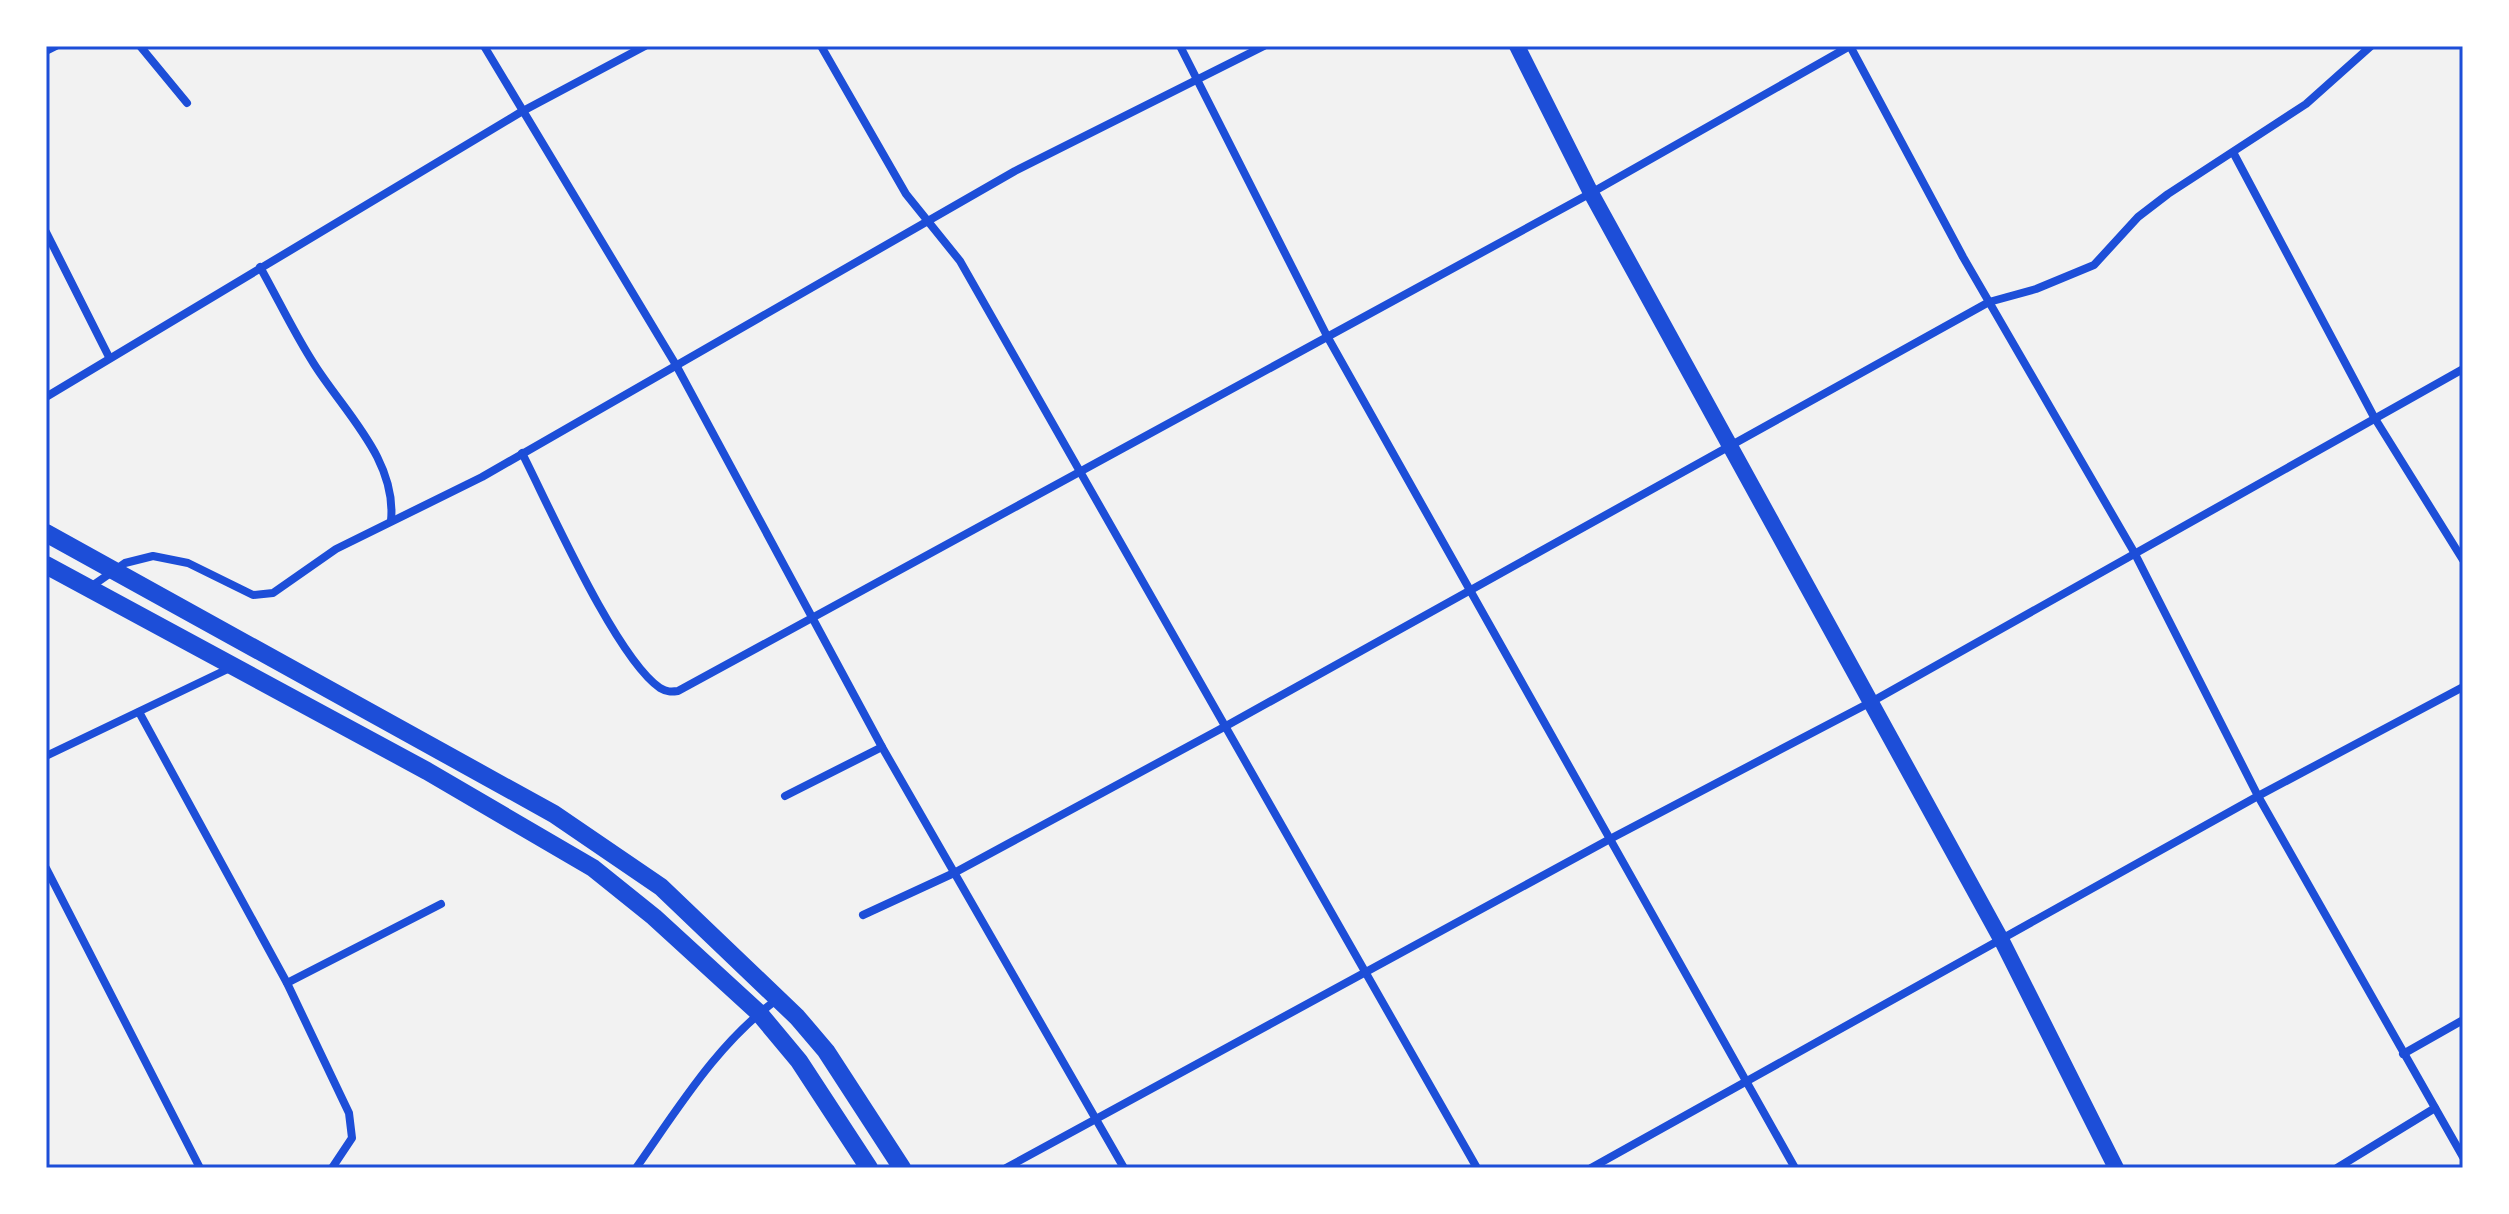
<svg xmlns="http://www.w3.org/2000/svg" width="2509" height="1214" font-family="'Fira Sans',sans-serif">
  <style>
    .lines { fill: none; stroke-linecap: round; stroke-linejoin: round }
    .minor { stroke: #1d4ed8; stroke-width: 8 }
    .secondary { stroke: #1d4ed8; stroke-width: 16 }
    .primary { stroke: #1d4ed8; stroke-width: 18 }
    .neatline { fill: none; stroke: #1d4ed8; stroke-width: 3 }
  </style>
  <rect width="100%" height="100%" fill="#f2f2f2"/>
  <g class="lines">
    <g class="minor">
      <polyline points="140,46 187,103"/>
      <polyline points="484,46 676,365 882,747 1124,1168"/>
      <polyline points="821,46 906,194 960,261 1477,1168"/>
      <polyline points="1180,46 1327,336 1795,1168"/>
      <polyline points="1850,46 1963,257 2134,552 2258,796 2463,1157"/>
      <polyline points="46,51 56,46"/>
      <polyline points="2234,154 2374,417 2463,560"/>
      <polyline points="46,232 109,357"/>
      <path d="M260,267c18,32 34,66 54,97 31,49 83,96 77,157"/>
      <polyline points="46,397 521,112 645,46"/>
      <path d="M522,453c27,53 94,205 138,235 7,4 11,4 18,3l913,-498 259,-147"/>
      <polyline points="89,588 125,563 153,556 188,563 253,595 273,593 336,549 482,477 1015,171 1264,46"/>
      <polyline points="139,712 287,983 349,1113 352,1138 332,1168"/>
      <polyline points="46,756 232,667"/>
      <polyline points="785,796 882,747"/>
      <polyline points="46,868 200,1168"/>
      <polyline points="863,915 954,873 1226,726 1989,302 2036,289 2094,265 2138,217 2168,194 2306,104 2371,46"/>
      <polyline points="287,983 441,904"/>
      <polyline points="2403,1054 2463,1020"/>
      <path d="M636,1168c43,-61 82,-126 143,-170"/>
      <polyline points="1006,1168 1610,839 1873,701 2463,369"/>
      <polyline points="1591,1168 2258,796 2463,687"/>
      <polyline points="2337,1168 2435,1108"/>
    </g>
    <polyline class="secondary" points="1517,46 1591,193 2002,941 2116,1168"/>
    <g class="primary">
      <polyline points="46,533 554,814 661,887 797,1017 826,1051 902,1168"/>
      <polyline points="46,565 427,771 593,868 654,917 759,1013 799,1061 869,1168"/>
    </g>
  </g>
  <rect width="2509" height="1214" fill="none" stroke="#ffffff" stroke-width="96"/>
  <rect x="48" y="48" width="2413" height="1118" class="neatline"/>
</svg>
